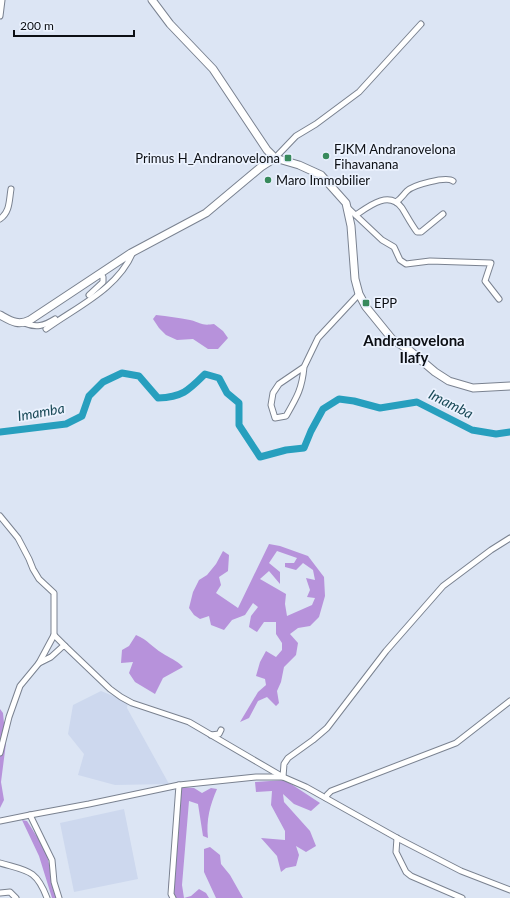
<svg xmlns="http://www.w3.org/2000/svg" width="510" height="898" font-family="Lato,sans-serif">
  <style>
    .built { fill: #cdd8ee }
    .forest { fill: #b792db; fill-rule: evenodd }
    .lines { fill: none; stroke-linecap: round; stroke-linejoin: round }
    .river { stroke: #279fbe; stroke-width: 7 }
    .street-casing { stroke: #7a8290; stroke-width: 7 }
    .secondary-casing { stroke: #7a8290; stroke-width: 9 }
    .street { stroke: #fff; stroke-width: 5 }
    .secondary { stroke: #fff; stroke-width: 7 }
    .poi-dot { fill: #388a5c; stroke: #ebf2fe; stroke-width: 1.5 }
    .labels { text-anchor: middle; stroke-width: 3.5; stroke-linejoin: round; paint-order: stroke }
    .poi-label { font-size: 13px; fill: #0c0f14; stroke: #ebf2fe; text-anchor: start }
    .water-label { font-size: 14px; font-style: italic; fill: #184856; stroke: #ebf2fe }
    .quarter-label { font-size: 15px; font-weight: bold; fill: #0c0f14; stroke: #ebf2fe }
  </style>
  <rect width="100%" height="100%" fill="#dce5f4"/>
  <g class="built">
    <polygon points="101,691 128,702 127,708 169,784 115,785 78,775 84,754 68,734 73,705"/>
    <polygon points="124,809 138,879 74,892 60,823"/>
  </g>
  <g class="forest">
    <path d="M156,315c12,1 23,3 34,5 12,3 11,6 24,4l9,7 5,7 -10,11h-10l-15,-10 -16,1 -11,-5 -7,-7 -6,-9z"/>
    <path d="M269,544l11,2 28,10 16,21 1,19 -6,21 -9,9 -12,2 -8,6 8,9 -2,12 -12,12 -3,15 -4,9 2,12 -3,3 -9,-9 -9,4 -9,17 -9,4 18,-30 8,-7 -1,-6 -9,-3 4,-14 6,-11 10,6 6,-7v-7l-6,-9v-12h-12l-7,10 -8,-5 2,-11 7,-9 -5,-4 -8,12 -13,5 -8,10 -13,-5 -2,-9 -9,3 -6,-4 -5,-7 4,-16 6,-12 8,-5 9,-11 7,-13 6,4 -1,16 -9,6 2,8 -5,8 22,15zM277,551l20,7 -3,5h-9v4l11,3 7,-7 10,7 2,10 -9,-2 4,12 -3,7 8,1 -3,7 -25,11 -2,-12 1,-10 -26,-15 9,-8 11,13v-12l-11,-9z"/>
    <path d="M136,635c12,5 16,12 26,18 9,6 13,6 21,14l-20,11 -8,16 -20,-12 -6,-9 4,-11 -12,1 1,-13 7,-4z"/>
    <polygon points="0,709 3,713 6,743 1,782 4,800 0,808"/>
    <polygon points="285,780 320,803 311,811 294,804 283,794 284,802 310,831 316,846 306,852 296,846 299,855 296,866 286,868 281,872 277,856 261,838 285,840 285,831 271,805 272,791 256,792 255,782"/>
    <path d="M177,787l17,1 8,5 9,-5 6,1c-7,16 -11,31 -9,49l-5,-2 -5,-32 -9,-3 -7,84 2,13 7,-2 8,-7 7,4 3,5h-40l-1,-7z"/>
    <polygon points="22,820 27,821 46,851 57,898 52,898 39,856"/>
    <polygon points="210,847 220,855 221,864 230,875 243,898 216,898 204,872 204,849"/>
  </g>
  <g class="lines">
    <path class="river" d="M0,432l66,-8 16,-8 7,-20 14,-14 19,-9 17,3 19,22c25,-1 31,-8 47,-24l14,4 8,15 12,10v22l21,32 26,-7 18,-2 7,-17 12,-22 16,-10 15,2 26,7 37,-6 55,28 24,4 14,-2"/>
    <defs>
      <g id="street">
        <polyline points="0,16 2,0"/>
        <polyline points="275,158 296,136 316,124 359,92 421,24"/>
        <path d="M396,202c5,-3 7,-7 11,-11 6,-6 39,-15 46,-10"/>
        <polyline points="348,208 382,240 394,247 400,260 406,264 430,261 491,263 485,281 499,299"/>
        <path d="M356,215c13,-9 33,-25 46,-7 5,8 9,16 15,24h4l22,-18"/>
        <path d="M0,219c10,-7 9,-18 11,-30"/>
        <polyline points="89,295 103,282 103,277 100,274"/>
        <path d="M24,323c12,5 20,3 31,-4"/>
        <path d="M46,329c30,-22 72,-40 87,-77"/>
        <path d="M304,367c-2,22 -7,30 -18,49l-11,2 -4,-13 2,-12 6,-9 25,-17 14,-29 41,-44"/>
        <polyline points="0,516 18,538 29,559 33,569 39,579 54,593 54,635 39,663 20,686 9,717 0,753"/>
        <polyline points="54,635 65,646"/>
        <polyline points="39,663 51,657 62,647 65,646 110,689 121,697 132,703 189,722 283,777 284,764 288,758 313,740 327,728 386,651 443,586 491,550 510,538"/>
        <polyline points="211,735 219,734 221,730"/>
        <polyline points="326,798 327,795 331,791 456,743 510,701"/>
        <polyline points="30,815 52,860 54,882 59,898"/>
        <polyline points="0,821 30,815 89,804 179,785 256,777 283,777 306,787 397,838 461,871 510,890"/>
        <polyline points="397,838 396,852 406,872 411,876 462,898"/>
        <path d="M0,863c27,8 36,6 47,35"/>
        <polyline points="0,893 10,892 16,898"/>
        <polyline points="173,898 171,894 179,785"/>
      </g>
      <g id="secondary">
        <polyline points="152,0 170,24 213,69 267,150 275,158 299,165 321,175 346,203 351,226 355,279 359,294 366,307 392,339 409,350 435,372 449,381 473,388 510,386"/>
        <path d="M0,315c11,6 18,11 30,5l101,-67 75,-40 55,-46 14,-9"/>
      </g>
    </defs>
    <use href="#street" class="street-casing"/>
    <use href="#secondary" class="secondary-casing"/>
    <use href="#street" class="street"/>
    <use href="#secondary" class="secondary"/>
  </g>
  <g class="poi-dot">
    <circle cx="326" cy="156" r="4"/>
    <rect x="284" y="154" width="8" height="8" rx="2"/>
    <circle cx="268" cy="180" r="4"/>
    <rect x="362" y="299" width="8" height="8" rx="2"/>
  </g>
  <g class="labels">
    <g class="poi-label">
      <text x="334" y="154">FJKM Andranovelona<tspan x="334" dy="15">Fihavanana</tspan></text>
      <text x="280" y="163" text-anchor="end">Primus H_Andranovelona</text>
      <text x="276" y="185">Maro Immobilier</text>
      <text x="374" y="308">EPP</text>
    </g>
    <g class="water-label">
      <text transform="translate(451 404) rotate(27)" y="5">Imamba</text>
      <text transform="translate(41 412) rotate(-10)" y="5">Imamba</text>
    </g>
    <g class="quarter-label">
      <text x="414" y="346">Andranovelona<tspan x="414" dy="17">Ilafy</tspan></text>
    </g>
  </g>
  <path d="M14 30v6h120v-6" fill="none" stroke="#0c0f14" stroke-width="2"/>
  <text x="20" y="30" font-size="12" fill="#0c0f14" stroke="#ebf2fe" stroke-width="3" paint-order="stroke">200 m</text>
</svg>
